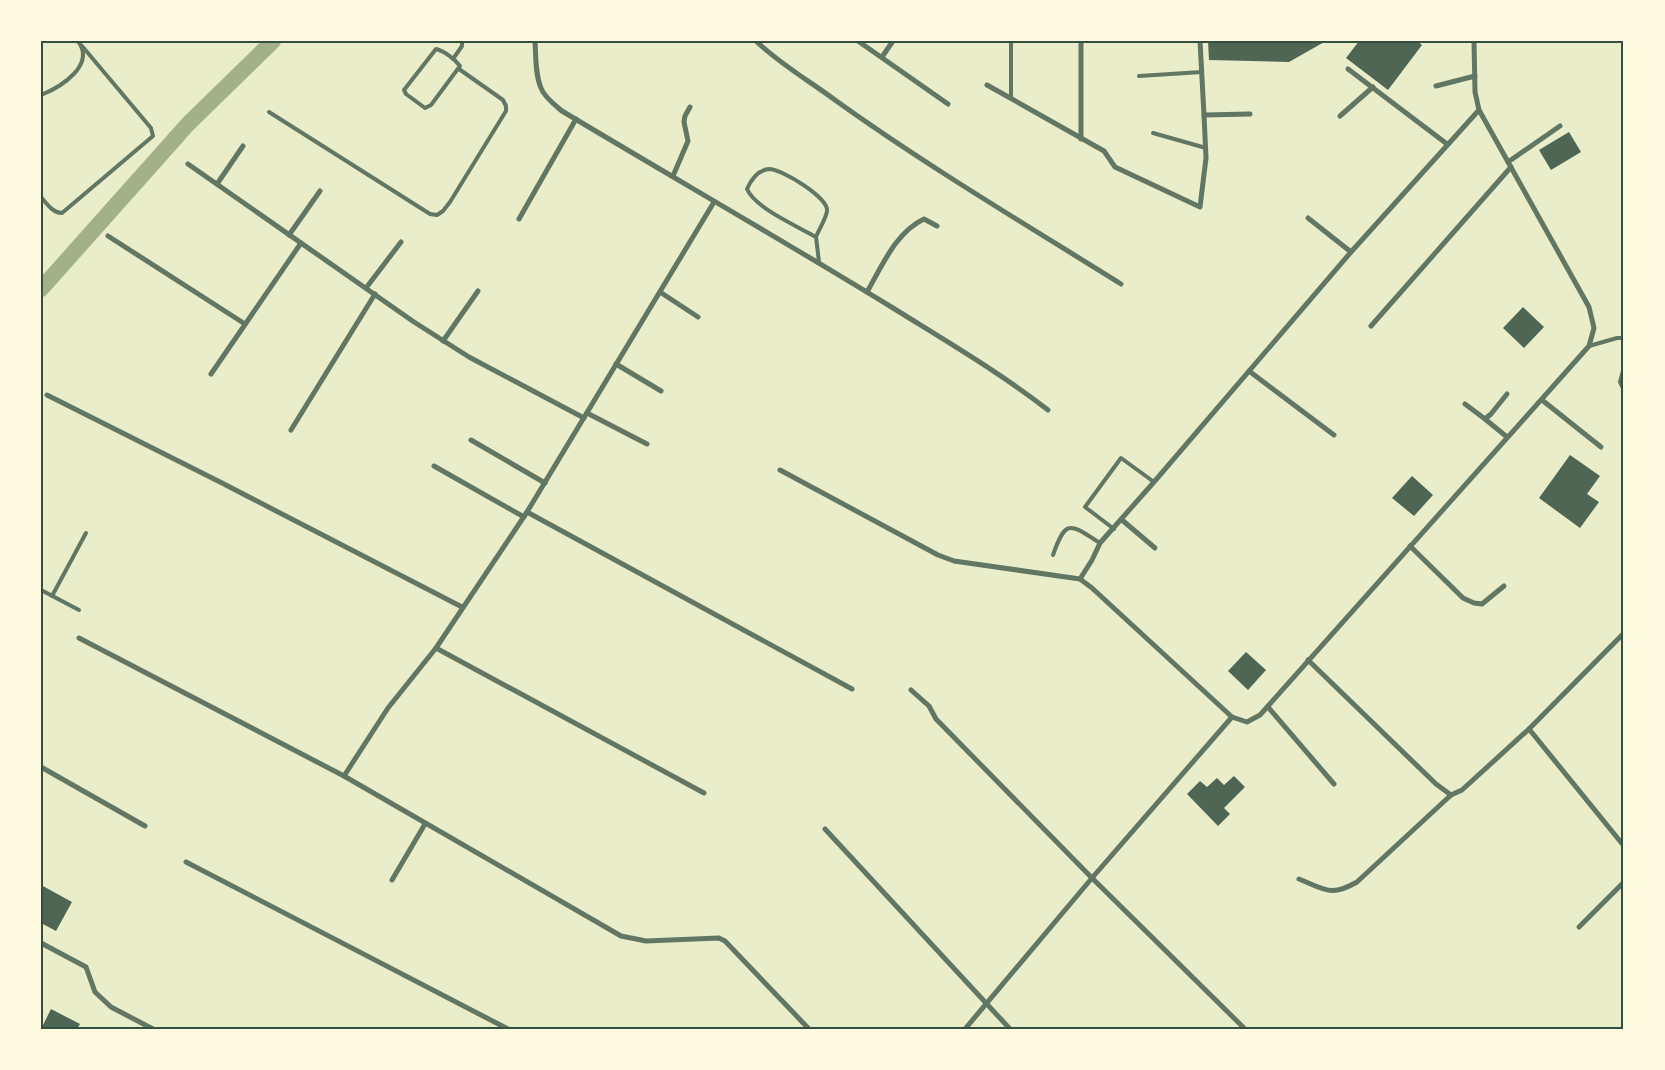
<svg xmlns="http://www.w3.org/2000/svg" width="1665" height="1070" font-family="Poppins,sans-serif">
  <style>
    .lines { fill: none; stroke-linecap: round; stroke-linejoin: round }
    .canal { stroke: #a3b18a; stroke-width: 16 }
    .building { fill: #4f6655 }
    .service { stroke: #617663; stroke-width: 4 }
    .minor { stroke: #617663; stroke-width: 5 }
    .neatline { fill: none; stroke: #344e41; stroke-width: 2 }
  </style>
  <rect width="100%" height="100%" fill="#e9edc9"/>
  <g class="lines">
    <polyline class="canal" points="41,289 188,124 273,41"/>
  </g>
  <g class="building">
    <polygon points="1208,41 1326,41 1289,62 1209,60"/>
    <polygon points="1359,41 1417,41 1422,45 1388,90 1346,58"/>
    <polygon points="1569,132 1581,152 1551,170 1539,150"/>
    <polygon points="1523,307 1544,327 1524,348 1503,328"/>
    <polygon points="1570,455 1600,476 1587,494 1599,502 1580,528 1539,498"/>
    <polygon points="1412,476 1433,495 1414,516 1392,498"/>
    <polygon points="1246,652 1266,670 1248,690 1228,671"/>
    <polygon points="1234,776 1245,787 1224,808 1230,814 1218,826 1187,794 1200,781 1207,787 1217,778 1224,785"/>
    <polygon points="41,885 72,902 56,931 41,923"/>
    <polygon points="51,1009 80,1024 77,1029 41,1029"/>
  </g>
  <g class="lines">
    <g class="service">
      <path d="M436,49c8,2 19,10 24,17l-29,39 -6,3 -19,-14 -2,-4z"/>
      <polyline points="453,59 462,46 462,41"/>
      <polyline points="1139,76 1202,72"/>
      <path d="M41,95c20,-8 55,-30 37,-54"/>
      <polyline points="1011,97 1011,41"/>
      <polyline points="269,112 430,214 437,215 443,211 450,202 506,111 506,106 503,100 459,69"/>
      <polyline points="1153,133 1206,148"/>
      <path d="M41,197c6,7 12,16 21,16l91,-77 -2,-8 -69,-82"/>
      <path d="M816,237c3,-8 10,-18 11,-26 2,-13 -45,-42 -58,-42 -11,1 -18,11 -22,20 8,19 50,37 69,48l3,25"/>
      <polyline points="1589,346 1617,338 1624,338"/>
      <polyline points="1624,367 1620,382 1624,390"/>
      <polyline points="1114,529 1085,507 1121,458 1154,482"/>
      <path d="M1053,555c13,-37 17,-31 47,-12"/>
      <polyline points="41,590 79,610"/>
      <polyline points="52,596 86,533"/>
    </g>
    <g class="minor">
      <path d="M535,41c1,15 0,33 6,47 3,9 14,17 21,23 110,66 222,130 331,197 53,33 106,64 155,102"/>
      <path d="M756,41c24,23 52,39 79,59 92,66 190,124 286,184"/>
      <polyline points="858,41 948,104"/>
      <polyline points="1200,41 1204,115 1250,114"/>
      <polyline points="882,57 893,41"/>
      <polyline points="1348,69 1447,144"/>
      <polyline points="987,85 1104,151 1115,167 1200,207 1206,158 1204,115"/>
      <polyline points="1436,86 1475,76"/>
      <polyline points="1340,116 1373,87"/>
      <polyline points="1081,139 1081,41"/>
      <polyline points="1508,162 1560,126"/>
      <polyline points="188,164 414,322 469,357 584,418"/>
      <polyline points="673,176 688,141 684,122 685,116 690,107"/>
      <polyline points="217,184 243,146"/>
      <polyline points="1308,218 1351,252"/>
      <polyline points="519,219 576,119"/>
      <polyline points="289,235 320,191"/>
      <polyline points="108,236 245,324"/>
      <polyline points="366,288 401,242"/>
      <polyline points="660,292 698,317"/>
      <path d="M867,292c15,-26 29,-60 57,-73l13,7"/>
      <polyline points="1371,326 1511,167"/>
      <polyline points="443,341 478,291"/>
      <polyline points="616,364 661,391"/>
      <polyline points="1249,371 1334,435"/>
      <polyline points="211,374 301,243"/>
      <polyline points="47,395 222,483 462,607"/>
      <polyline points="1542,400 1601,447"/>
      <polyline points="1465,404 1485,419 1491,414 1507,394"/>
      <polyline points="587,413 647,444"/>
      <polyline points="1485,419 1507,437"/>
      <polyline points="291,430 375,294"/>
      <polyline points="471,440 545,483"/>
      <polyline points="434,466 524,517"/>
      <polyline points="780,470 938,555 954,561 1080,579 1092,588 1232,717"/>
      <polyline points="527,512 852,689"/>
      <polyline points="1122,520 1155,548"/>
      <polyline points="1410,546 1463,598 1474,603 1482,604 1504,586"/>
      <polyline points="1080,579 1092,560 1100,543 1154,482 1351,252 1479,110"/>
      <polyline points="79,638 344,776 621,936 646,941 719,938 725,941 809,1029"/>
      <polyline points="436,648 704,793"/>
      <polyline points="1308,660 1436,784 1451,795 1462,790 1529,729 1624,633"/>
      <polyline points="911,690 929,706 936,719 1092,878 1245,1029"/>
      <polyline points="1268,707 1334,784"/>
      <polyline points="1529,729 1624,846"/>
      <polyline points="41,767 145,826"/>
      <polyline points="344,776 388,708 436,648 527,512 714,202"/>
      <polyline points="825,829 1010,1029"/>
      <polyline points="186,862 508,1029"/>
      <path d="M1299,879c27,11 32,18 58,3l94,-87"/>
      <polyline points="392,880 425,824"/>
      <polyline points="1579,927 1624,882"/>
      <polyline points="41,943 86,967 95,992 111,1007 153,1029"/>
      <polyline points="965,1029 1092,878 1232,717 1247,722 1260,715 1589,346 1594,328 1589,307 1479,110 1475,92 1474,41"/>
    </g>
  </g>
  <rect width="1665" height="1070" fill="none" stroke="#fefae0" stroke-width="85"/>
  <rect x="42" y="42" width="1580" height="986" class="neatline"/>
</svg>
